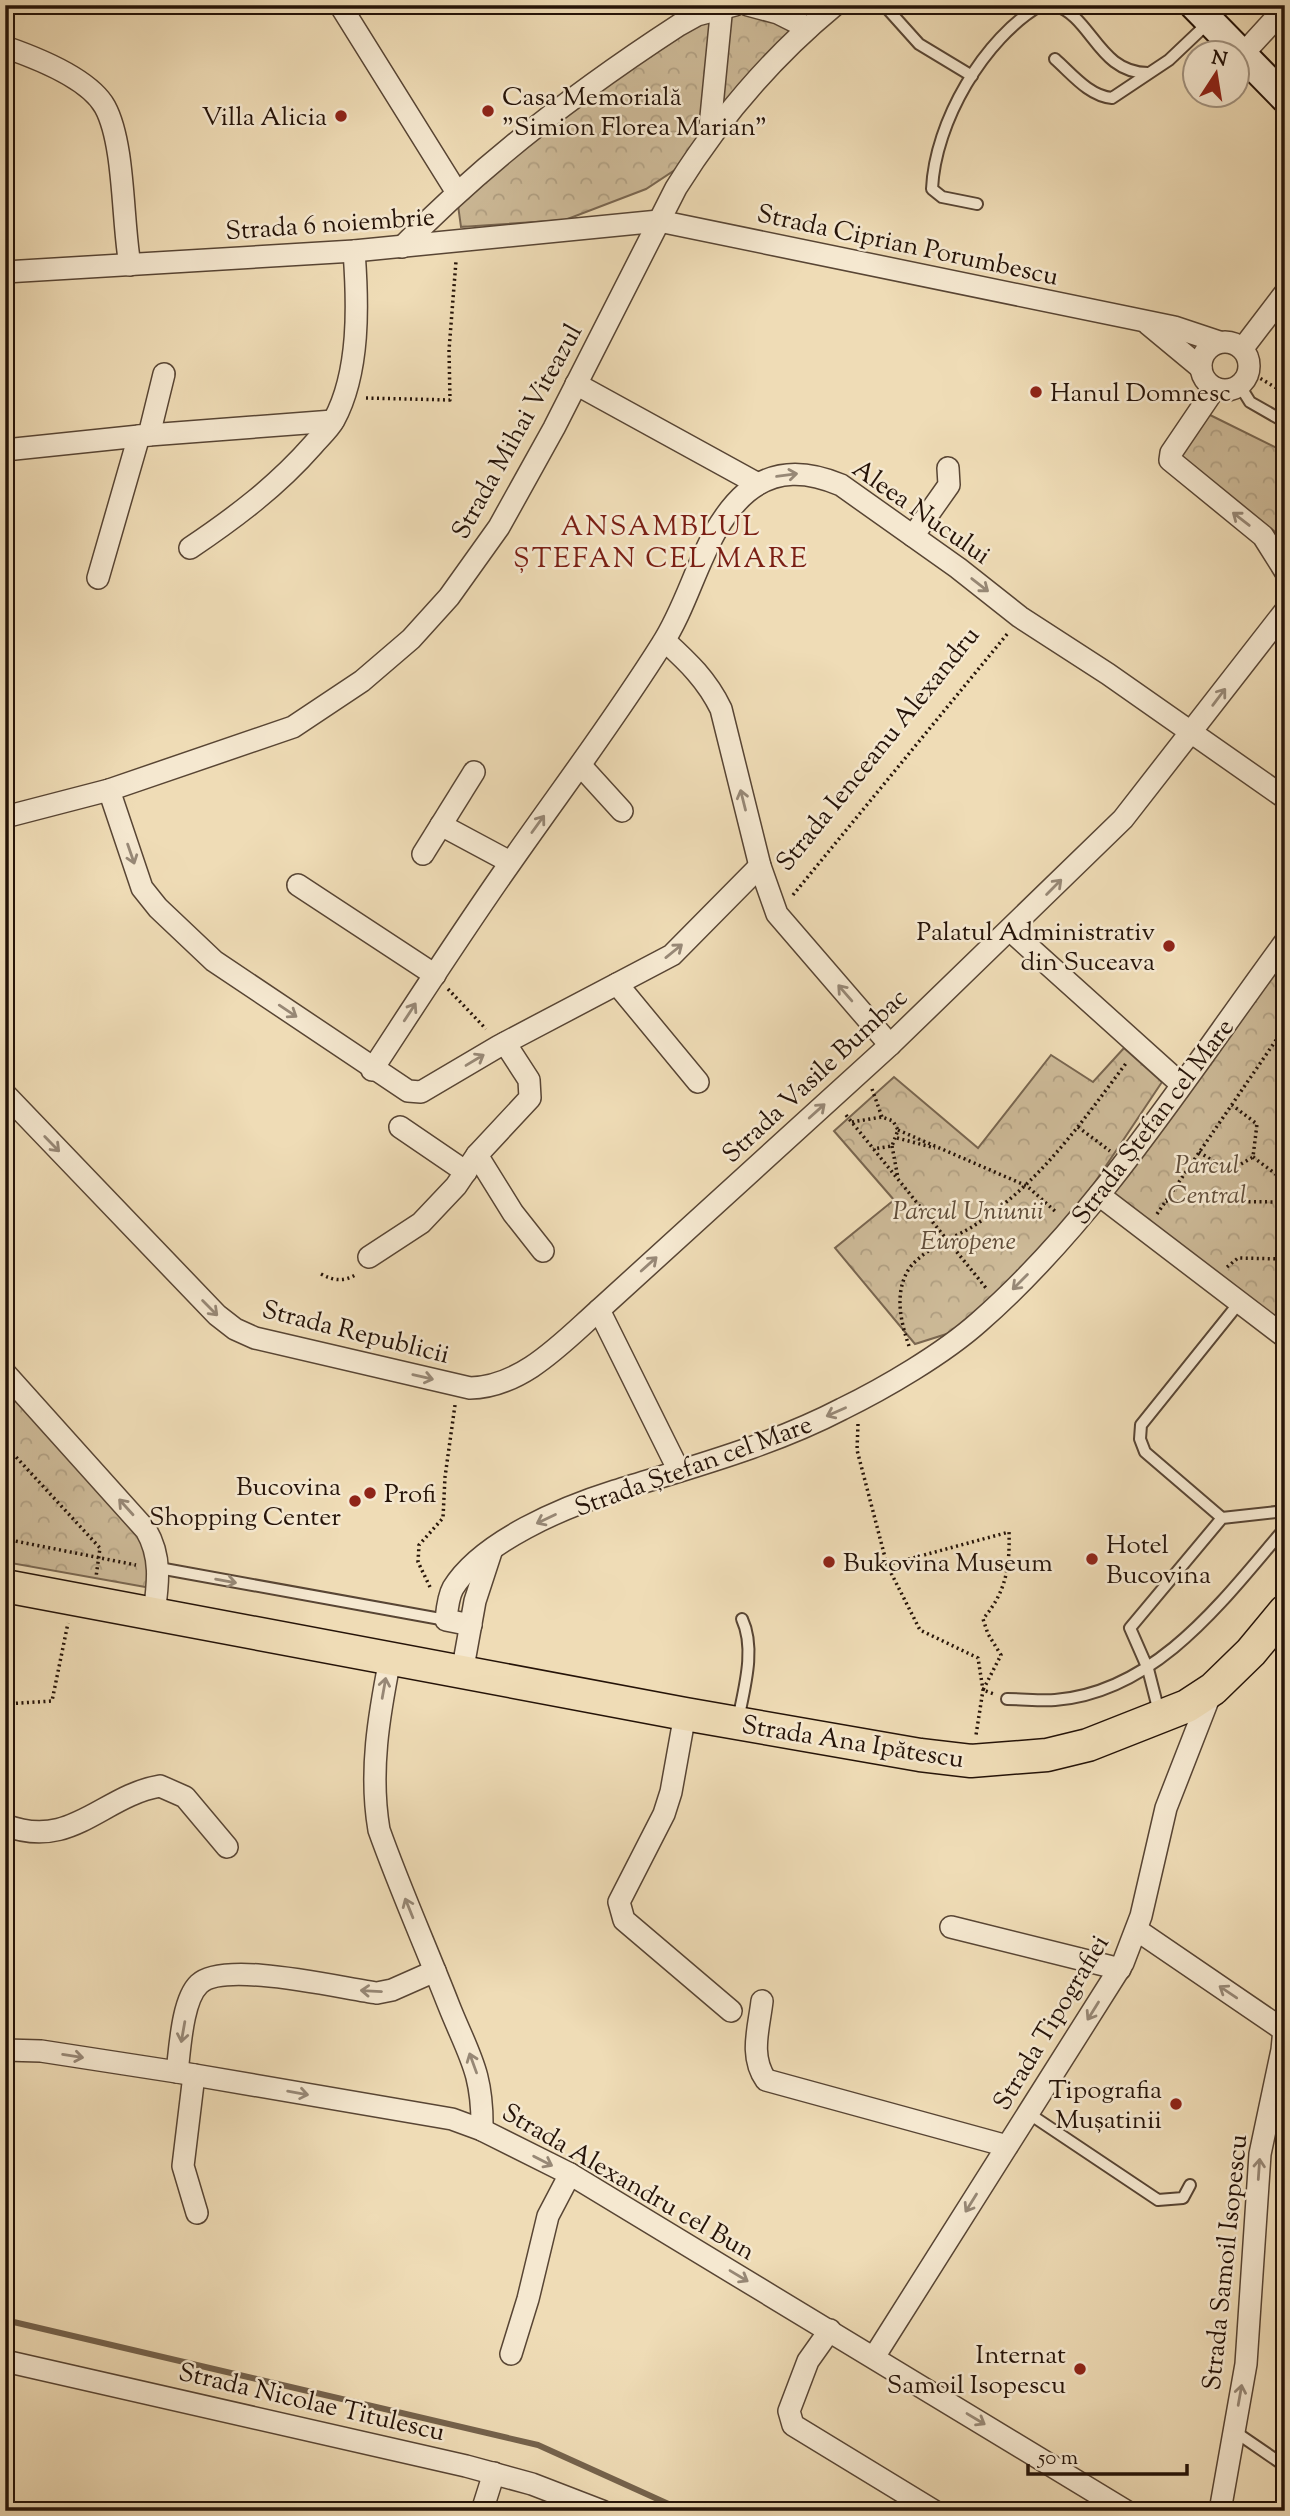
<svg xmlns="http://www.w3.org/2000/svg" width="1290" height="2516" font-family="'Sorts Mill Goudy',serif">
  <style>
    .park { fill: url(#park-crowns); stroke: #796650; stroke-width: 2 }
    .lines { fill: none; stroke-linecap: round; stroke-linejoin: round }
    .stream { stroke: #75634d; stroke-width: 6 }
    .lane-casing { stroke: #584534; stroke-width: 14 }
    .street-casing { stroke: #584534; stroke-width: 24 }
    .secondary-casing { stroke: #251308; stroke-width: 32 }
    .primary-casing { stroke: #251308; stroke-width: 35 }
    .path { stroke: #251308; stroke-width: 3.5; stroke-dasharray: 2 3.5; stroke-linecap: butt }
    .lane { stroke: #f5e8d0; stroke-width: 10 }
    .street { stroke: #f5e8d0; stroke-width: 21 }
    .secondary { stroke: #f5e8d0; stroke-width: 28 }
    .primary { stroke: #efdcb6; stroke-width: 32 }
    .oneway { stroke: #978876 }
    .poi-dot { fill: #8f2418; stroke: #f5e8d0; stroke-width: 2.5 }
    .labels { text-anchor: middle; stroke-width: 5; stroke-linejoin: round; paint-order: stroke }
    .poi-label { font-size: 26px; fill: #251308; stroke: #f5e8d0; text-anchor: start }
    .street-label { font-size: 26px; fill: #251308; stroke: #f5e8d0 }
    .park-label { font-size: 26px; font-style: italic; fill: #604d3a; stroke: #f5e8d0 }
    .neighbourhood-label { font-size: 28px; letter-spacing: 2px; fill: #7a1f14; stroke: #f5e8d0 }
  </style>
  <defs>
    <pattern id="park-crowns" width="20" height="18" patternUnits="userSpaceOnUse" patternTransform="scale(1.75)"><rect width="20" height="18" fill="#cdba98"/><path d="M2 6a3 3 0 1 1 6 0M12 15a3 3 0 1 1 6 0" fill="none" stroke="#b09f82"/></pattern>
  </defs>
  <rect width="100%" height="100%" fill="#efdcb6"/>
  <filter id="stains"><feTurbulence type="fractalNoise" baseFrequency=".00286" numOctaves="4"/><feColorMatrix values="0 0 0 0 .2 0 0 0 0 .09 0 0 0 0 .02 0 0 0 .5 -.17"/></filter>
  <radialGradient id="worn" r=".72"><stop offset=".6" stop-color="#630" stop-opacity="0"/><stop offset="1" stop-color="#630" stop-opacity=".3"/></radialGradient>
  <g class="park">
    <polygon points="722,7 808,28 696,156 646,189 565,220 461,227 456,191 566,102"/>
    <polygon points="1208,414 1285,452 1285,524 1278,534 1179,458"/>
    <polygon points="1285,935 1285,1337 1099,1195"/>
    <polygon points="1124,1048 1162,1082 1043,1260 978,1324 915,1344 835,1248 894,1200 834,1131 894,1077 978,1148 1051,1055 1093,1082"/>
    <polygon points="5,1373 146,1530 151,1588 5,1562"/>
  </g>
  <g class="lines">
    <polyline class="stream" points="5,2320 538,2445 684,2511"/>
    <defs>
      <g id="lane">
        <polyline points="884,5 919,44 972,76"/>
        <path d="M1054,5c38,11 44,68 94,68"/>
        <path d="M1055,59c17,15 34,37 57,39l57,-38 39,-37"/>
        <path d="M977,204l-35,-7 -10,-8c3,-67 52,-151 109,-184"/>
        <polyline points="1240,386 1250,402 1285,422"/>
        <polyline points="1222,1518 1145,1452 1140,1439 1141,1425 1239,1303"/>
        <polyline points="159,1568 446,1620"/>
        <path d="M1007,1699c16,0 33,2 48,1 102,-8 169,-101 230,-172"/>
        <polyline points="1159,1712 1148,1669 1130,1628 1222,1518 1285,1511"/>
        <path d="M738,1720c6,-31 18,-71 4,-101"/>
        <polyline points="1028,2113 1158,2200 1183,2198 1190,2185"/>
        <polyline points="1234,2431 1285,2466"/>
      </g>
      <g id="street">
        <polyline points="340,5 456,191"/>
        <polyline points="748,5 778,13 808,28"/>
        <path d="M5,47c29,10 84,31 100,60 20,37 17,114 25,158"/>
        <polyline points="1242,55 1285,8"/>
        <polyline points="709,137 722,5"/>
        <path d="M402,247c83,-86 177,-157 277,-222l18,-10 38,-10"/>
        <polyline points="5,272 354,251 659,221 1174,327 1219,342"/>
        <polyline points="1148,324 1201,368"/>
        <circle cx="1225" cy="366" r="24"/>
        <polyline points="1243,348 1285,293"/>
        <polyline points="576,384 758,484"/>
        <polyline points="1215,388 1171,453 1170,460 1263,536 1285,571"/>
        <polyline points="149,435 164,374"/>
        <polyline points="5,450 149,435 333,421"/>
        <polyline points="913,536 949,485 948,468"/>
        <path d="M190,548c46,-31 87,-62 123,-103 7,-8 16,-16 21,-25 26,-48 24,-116 20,-169"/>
        <polyline points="98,578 139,436"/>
        <path d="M665,641c23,21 42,39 56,68l39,157 17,48 113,131"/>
        <polyline points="581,766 622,811"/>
        <polyline points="109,790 142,888 158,908 214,961 408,1091 421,1092 499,1046 672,955 760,866"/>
        <path d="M5,817l104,-27 184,-63 69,-46 49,-42 38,-42 50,-70 55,-99 122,-240c43,-69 96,-131 159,-183"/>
        <polyline points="441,825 510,862"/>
        <polyline points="423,854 474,772"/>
        <polyline points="298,885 435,975"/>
        <polyline points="1011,931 1181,1084"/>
        <polyline points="617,984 698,1082"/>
        <path d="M372,1070c46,-70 91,-140 139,-208 51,-73 104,-143 151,-218 31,-47 41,-115 85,-152 29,-24 61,-21 94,-7l117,83 62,49 88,57 177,124"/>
        <path d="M5,1094l212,221 18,14 20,9 215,50c52,-1 92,-45 129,-78l291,-265 233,-226 162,-208"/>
        <polyline points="400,1127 466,1172"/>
        <polyline points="477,1155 513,1213 543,1251"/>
        <polyline points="1099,1195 1285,1337"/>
        <polyline points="369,1257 421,1223 456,1186 477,1155 530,1098 529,1080 505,1043"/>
        <polyline points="599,1310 679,1471"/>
        <path d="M5,1373l141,157c16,27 12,54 8,84"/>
        <path d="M471,1625l-25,-5c1,-10 2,-23 7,-32 29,-47 111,-81 162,-97 76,-24 156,-45 227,-82 43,-21 101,-55 137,-87 119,-104 212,-253 306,-380"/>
        <path d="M390,1659c-11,56 -21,113 -11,171 21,59 47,117 70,176 20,50 34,66 33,124"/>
        <polyline points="462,1673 475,1601 491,1552"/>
        <polyline points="685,1714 671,1792 664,1814 619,1902 624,1920 731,2011"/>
        <path d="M5,1825c66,26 97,-29 155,-39l25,11 42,50"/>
        <polyline points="951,1927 1120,1969"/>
        <polyline points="1137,1930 1285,2031"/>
        <path d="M762,2001c-3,27 -13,55 4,79l241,66"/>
        <polyline points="5,2050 41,2051 177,2072 452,2119 482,2130 570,2174 1126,2511"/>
        <path d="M177,2072c3,-23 5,-72 22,-88 25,-24 141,4 178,9l15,-3 43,-19"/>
        <polyline points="194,2075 183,2166 197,2213"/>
        <polyline points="830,2330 808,2361 789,2411 793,2425 934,2511"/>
        <polyline points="511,2354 528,2299 548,2216 570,2174"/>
        <polyline points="874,2357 1123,1963 1141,1916 1166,1808 1212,1690"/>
        <polyline points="5,2361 466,2466 532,2484 602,2511"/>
        <polyline points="482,2511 494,2473"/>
        <polyline points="1220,2511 1246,2364 1260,2154 1282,2050 1285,2018"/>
      </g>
      <polyline id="secondary" points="1194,5 1285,98"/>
      <polyline id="primary" points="5,1586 685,1714 920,1755 971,1761 1047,1755 1088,1745 1187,1706 1213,1689 1251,1652 1285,1611"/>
    </defs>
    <use href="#lane" class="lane-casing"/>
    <use href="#street" class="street-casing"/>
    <use href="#secondary" class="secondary-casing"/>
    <use href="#primary" class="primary-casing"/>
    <g class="path">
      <polyline points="1251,373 1285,393"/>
      <polyline points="366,398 450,400 449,350 456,261"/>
      <polyline points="793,895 1008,633"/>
      <polyline points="448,989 486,1029"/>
      <polyline points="872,1089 882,1117"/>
      <polyline points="846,1115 986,1288"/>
      <polyline points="852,1122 882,1117 893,1121 898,1130 892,1146 873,1149"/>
      <polyline points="1078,1127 1110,1151"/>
      <polyline points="898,1130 1027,1186 1056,1212"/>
      <polyline points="897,1138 935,1148"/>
      <polyline points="892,1146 898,1178"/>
      <polyline points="1199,1152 1229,1171 1253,1157 1257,1124 1232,1105"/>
      <polyline points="1253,1157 1285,1181"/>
      <polyline points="1166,1201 1285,1202"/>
      <polyline points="1157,1214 1285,1027"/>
      <polyline points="1227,1267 1238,1258 1285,1259"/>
      <path d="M321,1274c13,7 23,8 36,0"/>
      <path d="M909,1346c-8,-23 -14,-49 -3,-72 11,-23 49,-36 69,-49 64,-41 107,-103 152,-163"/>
      <polyline points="858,1424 857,1450 887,1565 920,1630 978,1658 983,1690 976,1735"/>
      <polyline points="5,1445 100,1548 96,1577"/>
      <polyline points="5,1539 136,1565"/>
      <path d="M887,1565l122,-33c1,35 -3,60 -26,87l5,15 13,21 -18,35 11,4"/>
      <polyline points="430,1587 418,1562 419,1545 443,1518 445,1477 455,1405"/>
      <polyline points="5,1704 52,1701 68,1623"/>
    </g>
    <use href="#lane" class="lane"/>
    <use href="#street" class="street"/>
    <use href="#secondary" class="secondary"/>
    <use href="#primary" class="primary"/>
  </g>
  <defs><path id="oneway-shaft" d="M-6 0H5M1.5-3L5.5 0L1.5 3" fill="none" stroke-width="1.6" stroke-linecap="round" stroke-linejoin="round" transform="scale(1.75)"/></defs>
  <g class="oneway">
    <use href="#oneway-shaft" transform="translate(787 475) rotate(-8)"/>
    <use href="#oneway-shaft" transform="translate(1241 519) rotate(-142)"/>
    <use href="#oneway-shaft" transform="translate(980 585) rotate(38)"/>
    <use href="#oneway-shaft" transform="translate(1219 697) rotate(-53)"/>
    <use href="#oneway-shaft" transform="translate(743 800) rotate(-104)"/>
    <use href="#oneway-shaft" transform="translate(538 824) rotate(-54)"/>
    <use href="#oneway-shaft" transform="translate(131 854) rotate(71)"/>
    <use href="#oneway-shaft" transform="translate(1054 887) rotate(-45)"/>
    <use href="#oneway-shaft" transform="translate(674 951) rotate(-39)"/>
    <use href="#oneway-shaft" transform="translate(845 993) rotate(-131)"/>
    <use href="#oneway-shaft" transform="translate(288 1011) rotate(34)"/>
    <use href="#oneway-shaft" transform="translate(410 1012) rotate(-57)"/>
    <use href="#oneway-shaft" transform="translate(475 1060) rotate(-31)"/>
    <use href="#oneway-shaft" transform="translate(817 1111) rotate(-42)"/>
    <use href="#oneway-shaft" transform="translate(52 1144) rotate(46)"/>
    <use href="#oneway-shaft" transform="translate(649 1264) rotate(-42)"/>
    <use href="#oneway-shaft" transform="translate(1020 1282) rotate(135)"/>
    <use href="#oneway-shaft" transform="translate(210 1308) rotate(45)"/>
    <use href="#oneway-shaft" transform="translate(423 1377) rotate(13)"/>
    <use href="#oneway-shaft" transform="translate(836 1412) rotate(156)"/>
    <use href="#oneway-shaft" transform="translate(126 1507) rotate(-132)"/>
    <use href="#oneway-shaft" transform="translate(546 1519) rotate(154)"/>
    <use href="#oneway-shaft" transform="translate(226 1581) rotate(10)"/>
    <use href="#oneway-shaft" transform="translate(384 1688) rotate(-80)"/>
    <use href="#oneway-shaft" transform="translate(409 1908) rotate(-112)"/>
    <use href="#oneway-shaft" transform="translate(371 1991) rotate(-177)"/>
    <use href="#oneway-shaft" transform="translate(1228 1992) rotate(-146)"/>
    <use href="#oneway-shaft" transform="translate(1093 2011) rotate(122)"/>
    <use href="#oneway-shaft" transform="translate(183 2032) rotate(100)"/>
    <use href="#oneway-shaft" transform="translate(73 2056) rotate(9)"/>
    <use href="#oneway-shaft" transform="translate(473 2063) rotate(-110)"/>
    <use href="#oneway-shaft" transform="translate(298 2093) rotate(10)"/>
    <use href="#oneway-shaft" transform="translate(543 2161) rotate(27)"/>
    <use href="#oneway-shaft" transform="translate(1259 2169) rotate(-86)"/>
    <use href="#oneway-shaft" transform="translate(971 2203) rotate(122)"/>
    <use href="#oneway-shaft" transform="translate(739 2276) rotate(31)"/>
    <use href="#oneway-shaft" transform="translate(1240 2395) rotate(-80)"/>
    <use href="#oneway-shaft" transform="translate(976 2419) rotate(31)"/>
  </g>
  <g class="poi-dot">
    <circle cx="488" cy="111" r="7"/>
    <circle cx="341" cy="116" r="7"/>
    <circle cx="1036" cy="392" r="7"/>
    <circle cx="1169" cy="946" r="7"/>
    <circle cx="370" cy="1493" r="7"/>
    <circle cx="355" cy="1501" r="7"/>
    <circle cx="1092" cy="1559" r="7"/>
    <circle cx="829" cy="1562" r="7"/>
    <circle cx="1176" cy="2104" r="7"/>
    <circle cx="1080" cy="2369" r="7"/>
  </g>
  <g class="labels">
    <g class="poi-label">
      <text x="502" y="105">Casa Memorială<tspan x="502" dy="30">"Simion Florea Marian"</tspan></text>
      <text x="327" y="125" text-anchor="end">Villa Alicia</text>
      <text x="1050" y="401">Hanul Domnesc</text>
      <text x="1155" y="940" text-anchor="end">Palatul Administrativ<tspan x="1155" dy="30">din Suceava</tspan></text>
      <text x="341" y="1495" text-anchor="end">Bucovina<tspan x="341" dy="30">Shopping Center</tspan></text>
      <text x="384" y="1502">Profi</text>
      <text x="1106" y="1553">Hotel<tspan x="1106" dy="30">Bucovina</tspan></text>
      <text x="843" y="1571">Bukovina Museum</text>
      <text x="1162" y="2098" text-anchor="end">Tipografia<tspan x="1162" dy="30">Mușatinii</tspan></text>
      <text x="1066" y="2363" text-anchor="end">Internat<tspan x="1066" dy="30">Samoil Isopescu</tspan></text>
    </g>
    <g class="street-label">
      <text transform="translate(330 223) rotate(-4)" y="9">Strada 6 noiembrie</text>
      <text transform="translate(908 244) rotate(12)" y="9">Strada Ciprian Porumbescu</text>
      <text transform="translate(516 431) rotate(-61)" y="9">Strada Mihai Viteazul</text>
      <text transform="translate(922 511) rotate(35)" y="9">Aleea Nucului</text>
      <text transform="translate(877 748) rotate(-51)" y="9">Strada Ienceanu Alexandru</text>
      <text transform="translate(814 1075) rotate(-43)" y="9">Strada Vasile Bumbac</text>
      <text transform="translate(1152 1121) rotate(-53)" y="9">Strada Ștefan cel Mare</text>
      <text transform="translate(356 1331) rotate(14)" y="9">Strada Republicii</text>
      <text transform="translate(693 1465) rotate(-20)" y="9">Strada Ștefan cel Mare</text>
      <text transform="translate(853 1741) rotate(9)" y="9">Strada Ana Ipătescu</text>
      <text transform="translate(1050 2022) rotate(-59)" y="9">Strada Tipografiei</text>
      <text transform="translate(629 2181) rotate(30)" y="9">Strada Alexandru cel Bun</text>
      <text transform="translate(1224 2262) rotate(-84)" y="9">Strada Samoil Isopescu</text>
      <text transform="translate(312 2401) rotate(13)" y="9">Strada Nicolae Titulescu</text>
    </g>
    <g class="park-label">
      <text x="1207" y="1173">Parcul<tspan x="1207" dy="30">Central</tspan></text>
      <text x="968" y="1219">Parcul Uniunii<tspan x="968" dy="30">Europene</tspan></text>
    </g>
    <g class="neighbourhood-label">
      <text x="661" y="535">ANSAMBLUL<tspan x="661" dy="32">ȘTEFAN CEL MARE</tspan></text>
    </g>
  </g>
  <rect width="1290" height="2516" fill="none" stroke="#efdcb6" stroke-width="28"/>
  <rect x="7" y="7" width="1276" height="2502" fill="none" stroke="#251308" stroke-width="3.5"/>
  <rect x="14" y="14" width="1262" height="2488" fill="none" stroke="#251308" stroke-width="2"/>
  <g transform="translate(1216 74) rotate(12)"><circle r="33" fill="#f5e8d0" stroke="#a29380" stroke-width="2"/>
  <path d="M0-5L12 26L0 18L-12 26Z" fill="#8f2418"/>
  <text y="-10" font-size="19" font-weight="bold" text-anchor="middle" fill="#251308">N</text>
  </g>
  <path d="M1028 2464v10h159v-10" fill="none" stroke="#251308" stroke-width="3.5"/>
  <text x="1038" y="2464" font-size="21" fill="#251308" stroke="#f5e8d0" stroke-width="5" paint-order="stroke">50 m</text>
  <rect width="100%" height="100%" filter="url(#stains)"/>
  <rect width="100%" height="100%" fill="url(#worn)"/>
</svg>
